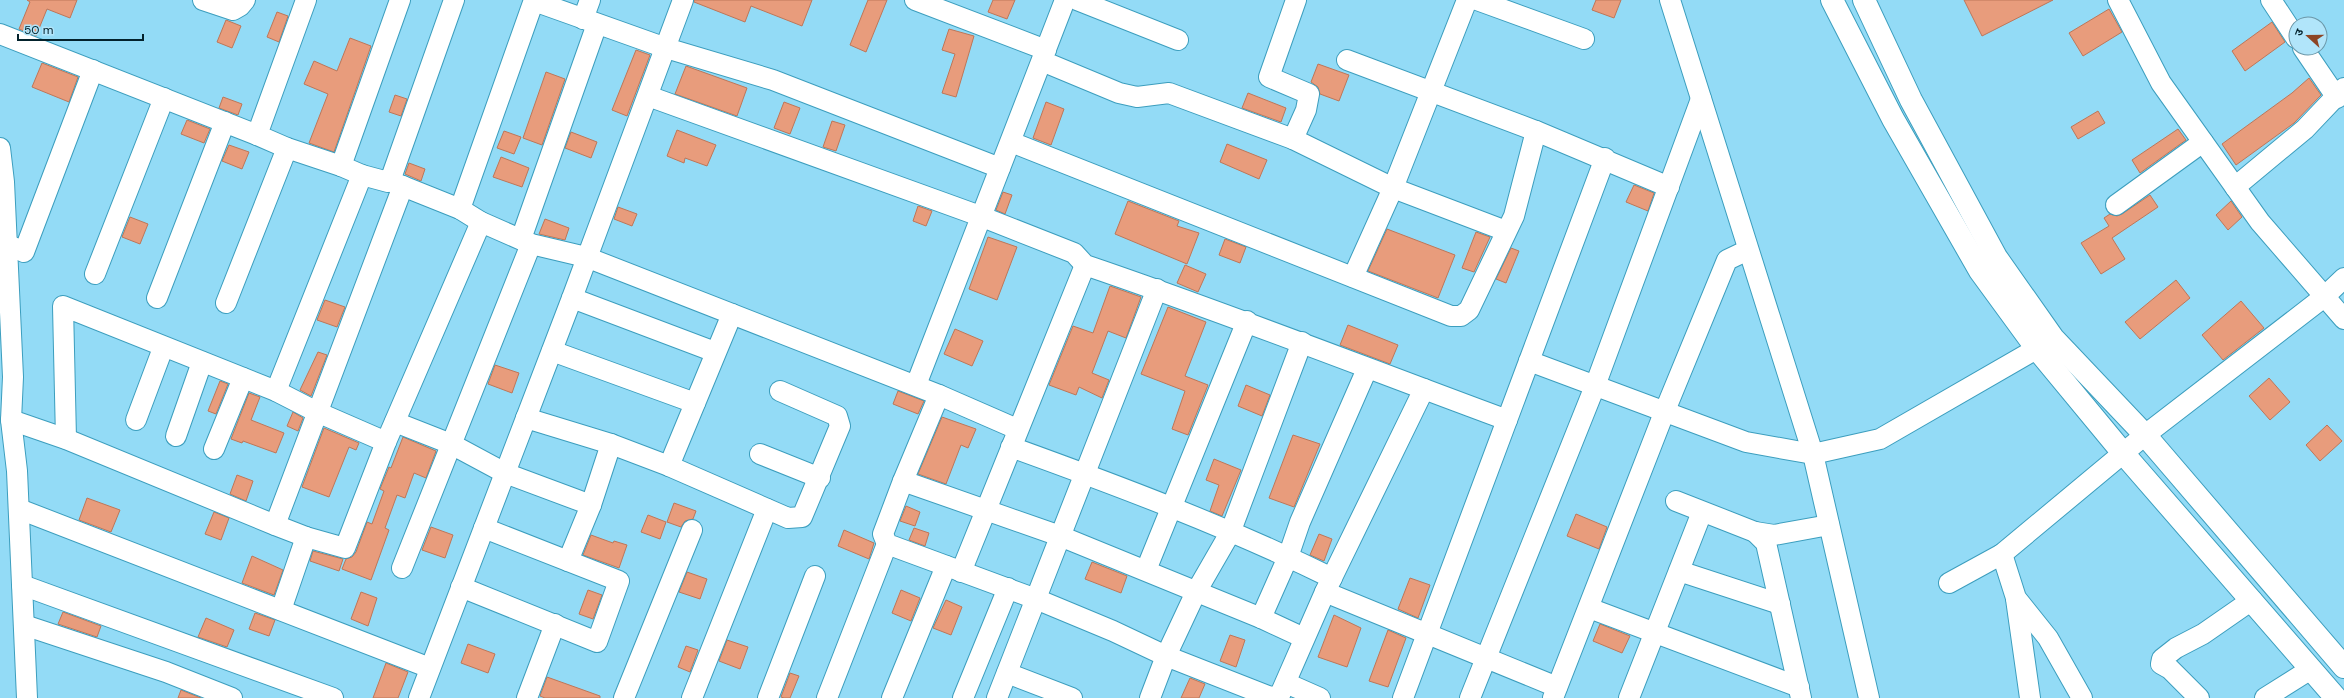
<svg xmlns="http://www.w3.org/2000/svg" width="2344" height="698" font-family="'DM Sans','Noto Sans Devanagari',sans-serif">
  <style>
    .building { fill: #e89c7c; stroke: #be7658 }
    .lines { fill: none; stroke-linecap: round; stroke-linejoin: round }
    .street-casing { stroke: #3c9ebe; stroke-width: 22 }
    .secondary-casing { stroke: #3c9ebe; stroke-width: 24 }
    .street { stroke: #fff; stroke-width: 20 }
    .secondary { stroke: #fff; stroke-width: 22 }
  </style>
  <rect width="100%" height="100%" fill="#93dbf6"/>
  <g class="building">
    <polygon points="27,0 77,0 70,18 47,9 36,36 19,29 30,2"/>
    <polygon points="694,0 812,0 802,26 751,6 745,22 694,2"/>
    <polygon points="868,0 887,0 866,52 850,45"/>
    <polygon points="993,0 1015,0 1007,19 988,12"/>
    <polygon points="1596,0 1621,0 1614,18 1592,10"/>
    <polygon points="1964,0 2053,0 1982,36"/>
    <polygon points="2109,9 2122,32 2083,56 2069,33"/>
    <polygon points="277,12 288,16 279,42 267,37"/>
    <polygon points="226,20 241,26 232,48 217,42"/>
    <polygon points="2272,22 2285,42 2245,71 2232,51"/>
    <polygon points="949,29 974,36 956,97 942,93 955,54 942,50"/>
    <polygon points="350,38 371,46 334,152 309,143 328,94 304,84 314,61 337,71"/>
    <polygon points="636,50 650,55 627,116 612,110"/>
    <polygon points="42,63 78,77 69,102 32,87"/>
    <polygon points="1318,64 1349,75 1339,101 1320,94 1318,87 1311,82"/>
    <polygon points="686,66 747,88 737,116 675,94"/>
    <polygon points="546,72 565,79 542,145 523,138"/>
    <polygon points="2309,78 2321,95 2294,123 2236,165 2222,144 2292,93"/>
    <polygon points="1248,93 1286,108 1281,122 1242,108"/>
    <polygon points="395,95 407,99 401,116 389,112"/>
    <polygon points="223,97 242,104 238,115 219,108"/>
    <polygon points="784,102 800,108 790,134 774,128"/>
    <polygon points="1046,102 1064,109 1051,145 1033,138"/>
    <polygon points="2098,111 2105,123 2078,139 2071,127"/>
    <polygon points="187,120 210,129 204,143 181,134"/>
    <polygon points="832,121 845,125 836,151 823,147"/>
    <polygon points="2178,129 2186,140 2140,173 2132,160"/>
    <polygon points="677,130 716,145 707,166 685,158 684,163 667,156"/>
    <polygon points="504,131 521,137 514,154 497,148"/>
    <polygon points="571,132 597,142 591,158 565,148"/>
    <polygon points="1227,144 1267,160 1259,179 1220,162"/>
    <polygon points="229,145 249,152 242,169 222,161"/>
    <polygon points="501,157 529,168 522,187 493,177"/>
    <polygon points="409,163 425,169 421,181 405,174"/>
    <polygon points="1634,185 1654,193 1648,211 1626,202"/>
    <polygon points="1003,192 1012,195 1005,214 996,210"/>
    <polygon points="2150,195 2158,207 2112,238 2125,259 2101,274 2081,243 2109,226 2104,218 2110,214 2117,216 2122,214"/>
    <polygon points="1128,201 1179,221 1177,226 1199,233 1187,264 1115,234"/>
    <polygon points="2231,201 2242,217 2228,230 2216,215"/>
    <polygon points="918,206 932,211 926,226 913,221"/>
    <polygon points="618,207 637,214 632,226 614,219"/>
    <polygon points="130,217 148,224 140,244 122,237"/>
    <polygon points="545,219 569,228 565,240 539,234"/>
    <polygon points="1387,229 1455,255 1438,298 1368,271"/>
    <polygon points="1476,232 1490,237 1474,272 1462,268"/>
    <polygon points="988,237 1017,247 997,300 969,289"/>
    <polygon points="1225,239 1246,247 1240,263 1219,255"/>
    <polygon points="1511,248 1519,251 1506,283 1496,279"/>
    <polygon points="1185,265 1206,274 1198,292 1177,283"/>
    <polygon points="2176,280 2190,298 2140,339 2125,322"/>
    <polygon points="1110,286 1141,297 1126,338 1108,331 1092,373 1109,380 1102,398 1079,387 1076,395 1049,385 1073,326 1093,333"/>
    <polygon points="325,300 345,307 337,327 317,320"/>
    <polygon points="2241,301 2264,328 2223,360 2202,335"/>
    <polygon points="1168,307 1206,322 1185,376 1208,385 1188,435 1172,429 1185,391 1141,374"/>
    <polygon points="1348,325 1398,345 1390,364 1340,345"/>
    <polygon points="955,329 983,341 972,366 944,354"/>
    <polygon points="318,352 327,355 311,396 300,390"/>
    <polygon points="495,365 519,373 512,393 488,384"/>
    <polygon points="2269,378 2290,402 2270,420 2249,396"/>
    <polygon points="220,381 228,384 216,414 208,411"/>
    <polygon points="1246,385 1270,395 1262,416 1238,406"/>
    <polygon points="898,391 924,401 918,414 893,404"/>
    <polygon points="249,393 260,397 251,420 284,433 276,453 243,441 242,443 231,439"/>
    <polygon points="293,412 303,418 298,431 287,426"/>
    <polygon points="942,417 976,429 968,448 961,445 946,484 918,474"/>
    <polygon points="2327,425 2342,441 2320,461 2306,445"/>
    <polygon points="324,428 359,443 356,450 349,447 329,497 302,487"/>
    <polygon points="1293,435 1320,444 1294,507 1269,498"/>
    <polygon points="403,437 436,451 426,478 414,473 405,498 397,495 385,528 389,530 371,580 342,569 346,559 352,557 356,552 367,522 372,524 384,491 380,489 389,467 391,468"/>
    <polygon points="1214,459 1241,470 1222,516 1210,511 1219,485 1206,480"/>
    <polygon points="237,475 253,481 246,501 230,494"/>
    <polygon points="87,498 120,510 111,532 79,520"/>
    <polygon points="674,503 696,511 693,519 685,521 681,527 667,522"/>
    <polygon points="906,506 920,512 915,526 900,521"/>
    <polygon points="214,512 229,518 221,540 205,534"/>
    <polygon points="1576,514 1607,527 1599,549 1567,536"/>
    <polygon points="648,515 666,522 660,539 641,532"/>
    <polygon points="431,527 453,535 445,558 422,550"/>
    <polygon points="914,528 929,533 925,546 909,540"/>
    <polygon points="844,530 874,543 869,559 838,546"/>
    <polygon points="1319,534 1332,539 1324,561 1310,555"/>
    <polygon points="591,535 613,543 614,541 627,545 619,568 583,555"/>
    <polygon points="313,551 343,559 339,571 310,561"/>
    <polygon points="252,556 283,570 274,595 242,583"/>
    <polygon points="1092,562 1127,576 1121,593 1085,579"/>
    <polygon points="687,572 707,579 700,599 679,592"/>
    <polygon points="1410,578 1430,585 1418,618 1398,609"/>
    <polygon points="588,590 602,595 593,619 579,614"/>
    <polygon points="901,590 920,598 911,621 892,613"/>
    <polygon points="361,592 377,598 368,626 351,619"/>
    <polygon points="946,600 962,607 951,635 933,628"/>
    <polygon points="63,612 101,626 97,637 58,624"/>
    <polygon points="255,613 275,620 269,636 249,629"/>
    <polygon points="1334,615 1361,628 1347,667 1318,657"/>
    <polygon points="206,618 234,630 227,647 198,637"/>
    <polygon points="1600,624 1630,636 1622,653 1593,641"/>
    <polygon points="1388,630 1406,638 1388,687 1369,681"/>
    <polygon points="1230,635 1245,640 1236,667 1220,661"/>
    <polygon points="727,640 748,647 740,669 719,661"/>
    <polygon points="468,644 495,654 488,673 461,663"/>
    <polygon points="686,646 698,650 690,672 678,667"/>
    <polygon points="386,663 408,672 398,698 373,698"/>
    <polygon points="790,673 799,676 790,698 784,698 781,697"/>
    <polygon points="547,677 600,696 600,698 545,698 540,696"/>
    <polygon points="1190,678 1205,684 1199,698 1181,698"/>
    <polygon points="181,690 201,698 178,698"/>
  </g>
  <g class="lines">
    <defs>
      <g id="street">
        <polyline points="203,0 233,10 240,6 245,0"/>
        <polyline points="306,0 257,135 287,148 341,166"/>
        <polyline points="400,0 341,166 362,175 388,182 390,181 454,0"/>
        <polyline points="915,0 1046,50"/>
        <polyline points="1077,0 1178,40"/>
        <polyline points="1477,0 1584,39"/>
        <polyline points="1670,0 1813,454 1869,698"/>
        <polyline points="2118,0 2161,83 2260,222 2344,319"/>
        <polyline points="2271,0 2296,38"/>
        <polyline points="534,1 666,48 773,80 1000,168"/>
        <polyline points="583,19 590,0"/>
        <polyline points="0,34 257,135"/>
        <polyline points="2303,48 2337,98"/>
        <polyline points="1347,60 1536,131"/>
        <polyline points="1042,61 1119,93 1137,97 1169,93 1293,139 1393,188 1506,231"/>
        <path d="M648,96l332,120 94,37 11,12c142,48 281,103 422,155"/>
        <polyline points="1293,139 1306,110 1309,94 1269,77 1296,0"/>
        <polyline points="1011,142 1451,316 1461,316 1469,310 1514,216 1536,131 1669,187"/>
        <polyline points="0,148 4,182 13,377 11,420 17,471 27,698"/>
        <polyline points="390,181 460,209 481,222 531,244 586,257 939,395 1017,429"/>
        <polyline points="2235,187 2305,129 2344,88"/>
        <polyline points="2116,205 2203,142"/>
        <polyline points="460,209 534,0"/>
        <polyline points="521,239 597,24"/>
        <polyline points="6,244 24,252 93,70"/>
        <polyline points="95,274 164,98"/>
        <polyline points="1353,277 1393,188 1467,0"/>
        <polyline points="157,298 225,122"/>
        <polyline points="572,298 715,352"/>
        <polyline points="226,303 287,148"/>
        <polyline points="552,351 695,403"/>
        <polyline points="1529,361 1746,442 1813,454 1880,439 2050,341"/>
        <polyline points="916,385 1065,0"/>
        <polyline points="276,391 362,175"/>
        <polyline points="939,395 903,481 883,534 887,544 1036,599 1113,631 1166,656 1268,696 1279,697 1325,592 1424,389"/>
        <polyline points="526,418 611,444 669,466 788,518 802,517 840,426 837,416 780,391"/>
        <polyline points="11,420 66,439 275,525 306,537 345,548 386,442 481,222"/>
        <polyline points="136,420 163,348"/>
        <polyline points="395,422 451,444 505,473 591,505"/>
        <polyline points="176,436 202,362"/>
        <polyline points="66,439 63,306 276,391 317,412 386,442"/>
        <path d="M1011,447c108,39 217,80 321,131"/>
        <polyline points="214,449 243,378"/>
        <polyline points="760,454 820,478"/>
        <polyline points="669,466 732,314"/>
        <polyline points="903,481 1060,536 1261,618 1304,638"/>
        <polyline points="1676,501 1755,532 1766,543 1801,698"/>
        <polyline points="19,509 430,668"/>
        <polyline points="275,525 403,186"/>
        <polyline points="1755,532 1774,535 1829,525"/>
        <polyline points="2002,554 2016,598 2048,638 2082,698"/>
        <polyline points="568,561 591,505 611,444"/>
        <polyline points="402,568 531,244"/>
        <polyline points="1146,570 1247,321"/>
        <polyline points="1679,571 1780,604"/>
        <polyline points="961,572 1085,265"/>
        <polyline points="1949,583 2002,554 2145,435 2324,297 2344,278"/>
        <polyline points="22,585 333,698"/>
        <polyline points="461,587 597,642 619,581 484,528"/>
        <polyline points="1325,592 1557,687"/>
        <polyline points="2016,599 2030,698"/>
        <polyline points="1589,608 1799,687"/>
        <polyline points="281,610 306,537"/>
        <polyline points="1261,618 1288,557 1300,522 1367,369"/>
        <polyline points="24,625 166,672 232,698"/>
        <polyline points="1007,673 1072,698"/>
        <polyline points="1286,683 1320,698"/>
        <polyline points="419,698 572,298 683,0"/>
        <polyline points="527,698 555,624"/>
        <polyline points="624,698 692,530"/>
        <polyline points="692,698 767,509"/>
        <polyline points="768,698 815,576"/>
        <polyline points="827,698 887,544"/>
        <polyline points="892,698 946,566"/>
        <polyline points="963,698 1008,588"/>
        <polyline points="997,698 1157,289"/>
        <polyline points="1150,698 1166,656 1196,592 1230,533 1302,342"/>
        <polyline points="1403,698 1605,158"/>
        <polyline points="1470,698 1595,386 1701,99"/>
        <polyline points="1553,698 1664,413 1727,260 1748,250"/>
        <polyline points="1629,698 1702,512"/>
        <polyline points="2199,698 2170,669 2161,664 2162,659 2176,648 2203,634 2252,600"/>
        <polyline points="2265,698 2311,669"/>
      </g>
      <g id="secondary">
        <polyline points="1832,0 1893,119 1980,271 2037,349 2123,453 2336,698"/>
        <polyline points="1864,0 1911,100 1996,257 2053,338 2145,435 2344,667"/>
      </g>
    </defs>
    <use href="#street" class="street-casing"/>
    <use href="#secondary" class="secondary-casing"/>
    <use href="#street" class="street"/>
    <use href="#secondary" class="secondary"/>
  </g>
  <g transform="translate(2308 36) rotate(291)"><circle r="19" fill="#b1e5fa" stroke="#6b97a8"/>
  <path d="M0-3L7 15L0 10L-7 15Z" fill="#8d4525"/>
  <text y="-6" font-size="11" font-weight="bold" text-anchor="middle" fill="#03222c">उ</text>
  </g>
  <path d="M18 34v6h125v-6" fill="none" stroke="#03222c" stroke-width="2"/>
  <text x="24" y="34" font-size="12" fill="#03222c" stroke="#b1e5fa" stroke-width="3" paint-order="stroke">50 m</text>
</svg>
